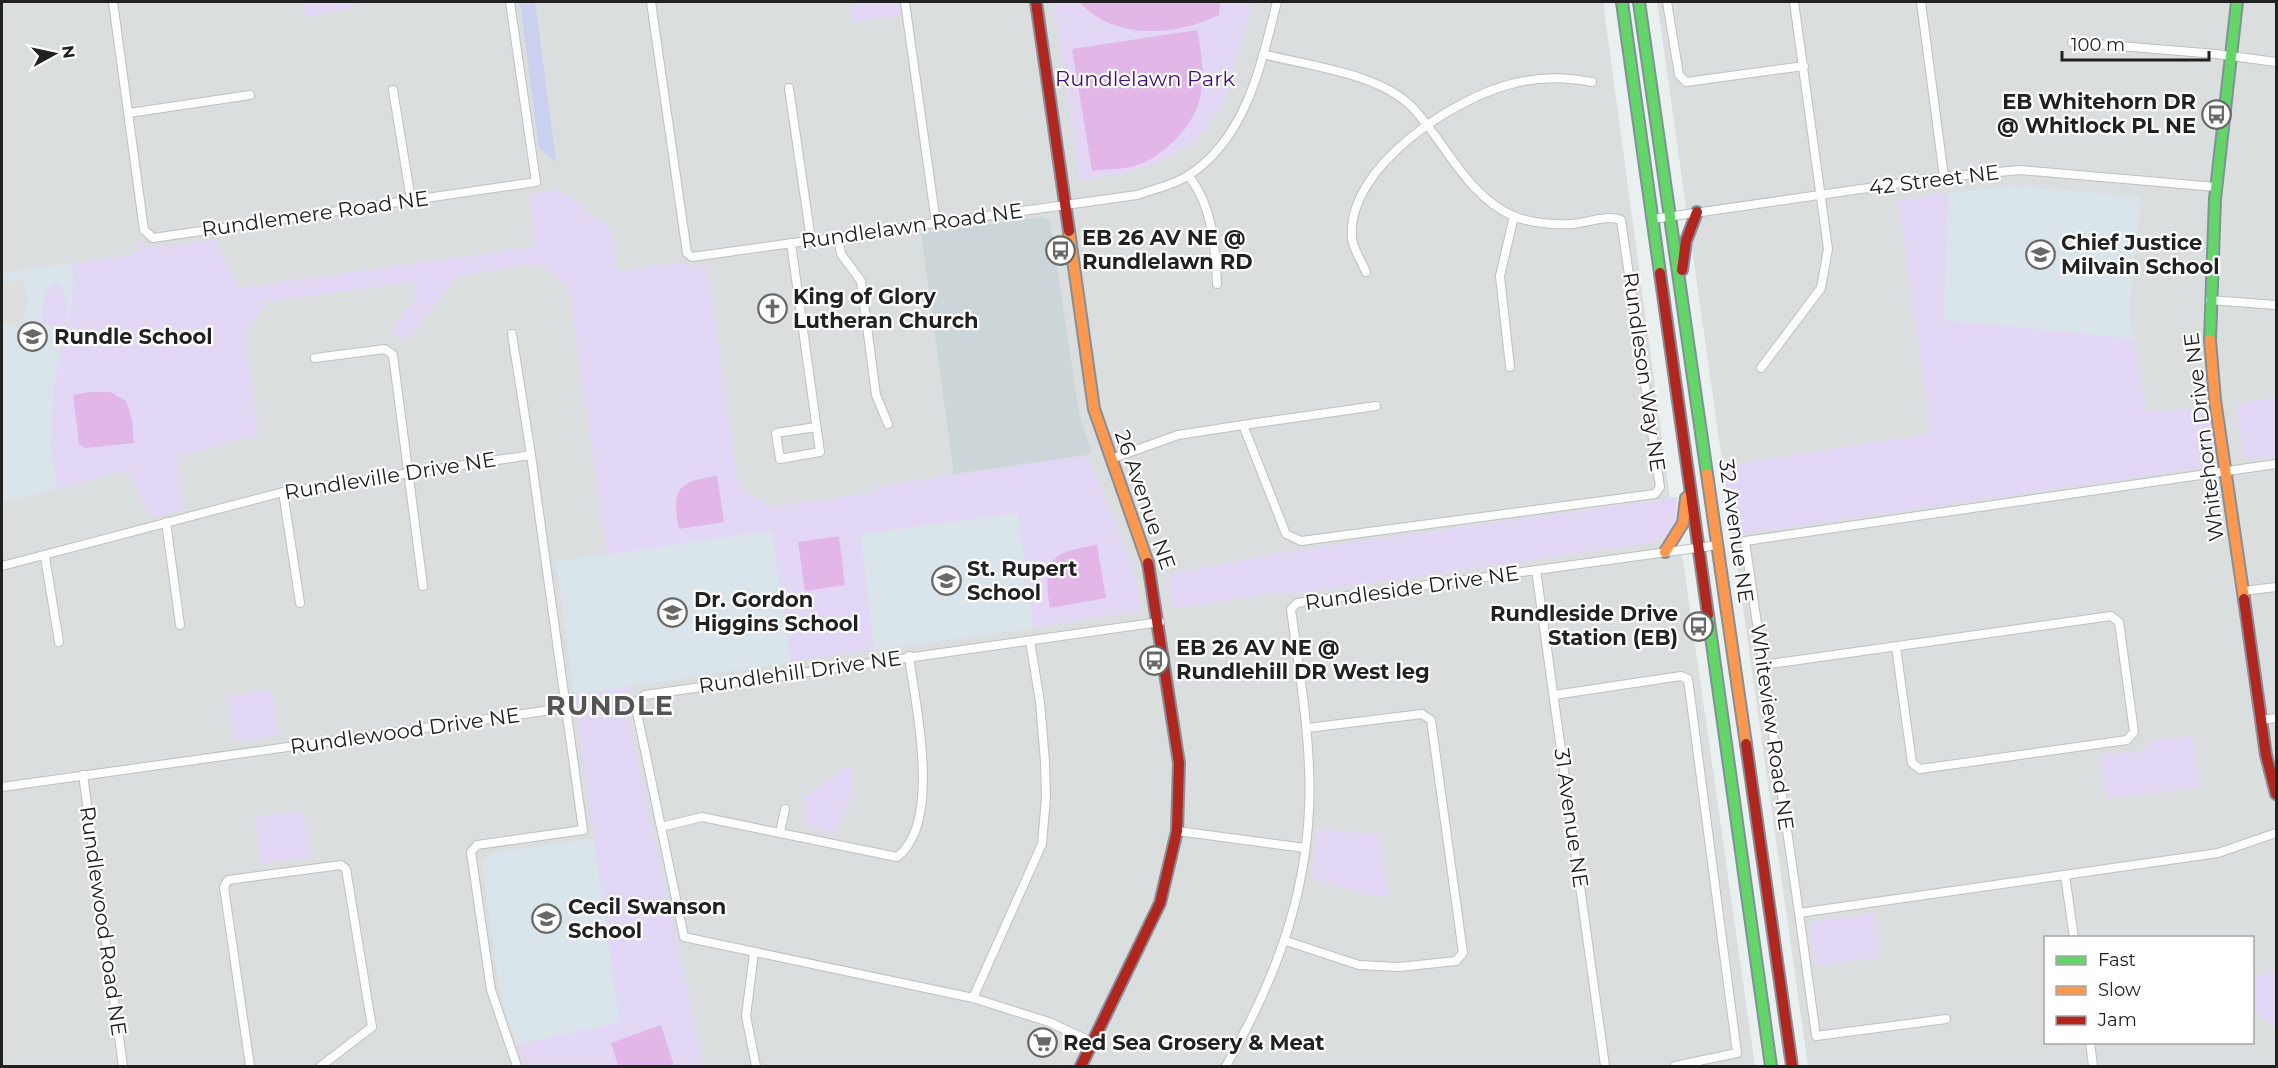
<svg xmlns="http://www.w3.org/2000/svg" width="2278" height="1068" font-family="Montserrat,sans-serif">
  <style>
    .residential { fill: #dbdede; fill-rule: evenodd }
    .education { fill: #dae5eb }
    .construction { fill: #ccd5d8 }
    .grass { fill: #cad0ed }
    .park { fill: #e2d8f5 }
    .pitch { fill: #e2b6e7 }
    .parking { fill: #dddfdf }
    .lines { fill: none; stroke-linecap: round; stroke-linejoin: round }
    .street-casing { stroke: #bfc1c1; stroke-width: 10 }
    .fast-casing { stroke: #81909a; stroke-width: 14 }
    .slow-casing { stroke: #81909a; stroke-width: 14 }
    .jam-casing { stroke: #81909a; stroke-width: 14 }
    .street { stroke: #fcfdfd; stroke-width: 8 }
    .fast { stroke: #63d668; stroke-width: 10 }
    .slow { stroke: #ff974d; stroke-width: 10 }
    .jam { stroke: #b3261e; stroke-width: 10 }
    .labels { text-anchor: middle; stroke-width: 4.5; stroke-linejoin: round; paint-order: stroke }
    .park-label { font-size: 21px; fill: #3f0c83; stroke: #fff }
    .poi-label { font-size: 21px; font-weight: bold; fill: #212121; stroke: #fff; text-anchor: start }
    .street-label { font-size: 21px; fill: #212121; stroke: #fff }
    .district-label { font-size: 27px; font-weight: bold; letter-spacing: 1.5px; fill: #545454; stroke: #fff }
  </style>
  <rect width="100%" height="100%" fill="#eaefef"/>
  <g class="residential">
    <polygon points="2,2 1603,2 1670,498 1677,497 1676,519 1672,533 1683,560 1755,1066 2,1066"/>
    <path d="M1657,2h619v1064h-468zM2046,938h206v104h-206z"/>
  </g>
  <g class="education">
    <polygon points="2015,186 2141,197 2129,313 2134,339 1943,320 1948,192"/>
    <polygon points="72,263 76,287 54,387 51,448 58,489 2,502 2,273"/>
    <polygon points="1018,513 1034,628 874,650 860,534"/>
    <polygon points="772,529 791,662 574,695 556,562"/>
    <polygon points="594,838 620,1023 517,1044 504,1007 497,973 482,865 490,853"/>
  </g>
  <polygon class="construction" points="1042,217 1050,220 1079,413 1091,452 1088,455 954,474 921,233"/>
  <polygon class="grass" points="520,2 535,2 556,162 539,148"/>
  <g class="park">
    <polygon points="304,2 352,2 353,9 306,16"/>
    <polygon points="852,2 905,2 907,14 851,22"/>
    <polygon points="1054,2 1253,2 1222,107 1195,141 1157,163 1125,173 1080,180"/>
    <path d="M559,190l52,39 6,42 64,-9 10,5 16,-1 31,219 31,22 106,-15v-6l213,-31 43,106 10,46 -2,4 -105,17 -16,-115 -158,21 14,116 -83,12 -19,-132 -165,25 -38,-268 -30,-23 -82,12 -50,66 -16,-12 25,-32 -3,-16 -146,20 -22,30 14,103 -82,22 6,52 -33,10 -21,-49 -71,19c-6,-34 -8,-68 -4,-102 6,-43 24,-81 18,-124l67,-10 -1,-12 11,7 68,-9 21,49 298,-42 -7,-52z"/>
    <polygon points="1948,192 1943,320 2134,339 2147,412 2209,408 2216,456 2203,468 1749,533 1746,538 1733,539 1723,466 1931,433 1898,201"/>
    <path d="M54,284h5c8,13 10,26 8,40l-4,2 -22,-2 4,-31z"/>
    <polygon points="2276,397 2276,457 2246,460 2243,457 2236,404"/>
    <polygon points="1677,497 1676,519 1672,533 1653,543 1304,593 1274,593 1173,609 1168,574 1295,550"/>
    <polygon points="629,686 624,699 704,1066 527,1066 517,1044 620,1022 574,695"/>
    <polygon points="266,690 272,694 279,735 235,742 228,696"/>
    <polygon points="2192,735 2199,787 2107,799 2101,755 2125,751 2142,752 2150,740"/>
    <path d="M852,765l1,28 -18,41 -28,-7c-6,-10 2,-19 -4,-30z"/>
    <polygon points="304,810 311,857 261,864 255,817"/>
    <polygon points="1317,829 1379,834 1389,895 1368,895 1311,878"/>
    <polygon points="1873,912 1880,957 1815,967 1810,930 1815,921"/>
    <polygon points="2276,971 2276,1029 2252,1009 2253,976"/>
  </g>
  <g class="pitch">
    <path d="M1079,2h141l-1,13c-45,22 -104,25 -140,-13z"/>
    <path d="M1197,30c9,44 11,79 -24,112 -11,10 -24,20 -39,24 -13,4 -29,3 -42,5l-20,-122z"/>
    <polygon points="91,392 110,392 126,401 132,420 134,443 85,448 79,444 73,395"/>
    <path d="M717,476l7,46 -45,7c-8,-40 -2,-47 38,-53z"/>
    <polygon points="839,536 845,585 805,591 798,542"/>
    <path d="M1097,545l9,53 -56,10c-8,-48 0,-56 47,-63z"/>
    <polygon points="661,1025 674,1066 618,1066 611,1043"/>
  </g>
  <g class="parking">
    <polygon points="23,279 29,302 20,329 2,323 2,282"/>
    <polygon points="1059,1038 1067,1042 1069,1052 1062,1066 1045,1066"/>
  </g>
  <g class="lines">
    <defs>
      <g id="street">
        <polyline points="113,2 144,230 153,238 536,182 510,2"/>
        <path d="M651,2l36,251 5,4 445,-62c17,-6 37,-10 52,-20 58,-38 72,-111 88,-173"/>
        <polyline points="905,2 936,223"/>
        <polyline points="1667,2 1679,75 1686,82 1804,66"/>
        <polyline points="1921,2 1944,177"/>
        <polyline points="2072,42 2216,54 2276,62"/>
        <polyline points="789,88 811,240"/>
        <polyline points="393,90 411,200"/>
        <polyline points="129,113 250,95"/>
        <path d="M1189,176c24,32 26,69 28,108"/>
        <polyline points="1653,219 1944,177 2020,170 2216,187"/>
        <polyline points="838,236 841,254 861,281 876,395 888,424"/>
        <polyline points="791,243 820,452 780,459 776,433 816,427"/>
        <path d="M1366,272c-4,-10 -13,-23 -14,-34 -6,-71 103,-141 163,-155 27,-7 51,-6 77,-1"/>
        <polyline points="2210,300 2276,305"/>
        <polyline points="512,334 531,455"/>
        <polyline points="315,358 385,349 393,355 423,586"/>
        <polyline points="1510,367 1500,276 1514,216"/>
        <polyline points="1761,368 1821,288 1828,249 1794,2"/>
        <polyline points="1243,425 1376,406"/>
        <path d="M1111,459l67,-24 65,-10 43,109 15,7 354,-47 5,-7 -39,-267c-13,-6 -35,3 -49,4 -18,1 -42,-1 -59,-8 -47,-21 -67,-73 -101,-109 -33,-34 -104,-41 -149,-53"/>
        <polyline points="2276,464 1745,541 1799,913 2218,853 2276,833"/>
        <polyline points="283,492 300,603"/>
        <polyline points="166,522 180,625"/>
        <polyline points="45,557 59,642"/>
        <polyline points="2,566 283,492 531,455 566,708"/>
        <polyline points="1536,570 1605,1066"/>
        <polyline points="2243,591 2276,587"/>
        <polyline points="1763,665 2111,616 2119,622 2134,732 2127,740 1920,769 1912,763 1896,647"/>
        <polyline points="1554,695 1681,676 1688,679 1737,1053 1675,1066"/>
        <polyline points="2261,720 2276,718"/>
        <polyline points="83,775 123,1066"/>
        <polyline points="2,787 566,708 583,830 477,845 471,852 491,990 517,1066"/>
        <path d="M661,827l41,-10 195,40c46,-35 18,-152 12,-201"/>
        <polyline points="1177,831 1305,848"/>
        <polyline points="780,833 785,809"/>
        <polyline points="2065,875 2074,938"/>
        <polyline points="1799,913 1816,1036 1946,1019"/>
        <polyline points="1286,941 1359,965 1399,967 1456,961 1463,953 1431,720 1422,714 1307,728"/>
        <polyline points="754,953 746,1016 756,1066"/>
        <polyline points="973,998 1042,844 1046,798 1045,762 1040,702 1030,641"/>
        <polyline points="1092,1042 1049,1022 973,998 684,937 635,703 645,695 1160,622"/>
        <polyline points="2090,1042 2093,1066"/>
        <polyline points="250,1066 224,887 228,880 341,865 346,869 372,1027 321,1066"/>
        <path d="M1226,1066c54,-94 88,-188 83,-298 -2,-53 -11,-106 -18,-159l6,-6 421,-58"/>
      </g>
      <g id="fast">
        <polyline points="1622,2 1660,273"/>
        <polyline points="1639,2 1707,474"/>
        <polyline points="2210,340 2215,199 2237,2"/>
        <polyline points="1708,615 1771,1066"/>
      </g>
      <g id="slow">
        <polyline points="1069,231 1094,409 1148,563"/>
        <polyline points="2210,340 2215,400 2244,599"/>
        <polyline points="1707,474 1746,744"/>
        <polyline points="1665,552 1683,523 1686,498"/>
      </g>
      <g id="jam">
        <polyline points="1036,2 1069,231"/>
        <polyline points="1682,270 1686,241 1697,212"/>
        <polyline points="1660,273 1708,615"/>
        <polyline points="2244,599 2266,755 2276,794"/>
        <polyline points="1746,744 1792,1066"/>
        <polyline points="1081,1066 1160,903 1177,831 1179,763 1148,563"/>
      </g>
    </defs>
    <use href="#street" class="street-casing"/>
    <use href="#fast" class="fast-casing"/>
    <use href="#slow" class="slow-casing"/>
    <use href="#jam" class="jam-casing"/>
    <use href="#street" class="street"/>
    <use href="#fast" class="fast"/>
    <use href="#slow" class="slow"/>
    <use href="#jam" class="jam"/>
  </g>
  <defs>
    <symbol id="bus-ring" viewBox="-11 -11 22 22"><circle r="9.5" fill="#fff" stroke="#676969" stroke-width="1.5"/><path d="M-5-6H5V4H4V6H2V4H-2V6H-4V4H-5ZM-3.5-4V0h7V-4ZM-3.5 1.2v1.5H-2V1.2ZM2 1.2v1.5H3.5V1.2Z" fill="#676969"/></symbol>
    <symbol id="school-ring" viewBox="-11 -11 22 22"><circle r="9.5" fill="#fff" stroke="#676969" stroke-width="1.5"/><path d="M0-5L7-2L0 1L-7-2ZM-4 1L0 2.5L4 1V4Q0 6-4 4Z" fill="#676969"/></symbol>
    <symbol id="church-ring" viewBox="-11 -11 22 22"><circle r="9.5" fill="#fff" stroke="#676969" stroke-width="1.5"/><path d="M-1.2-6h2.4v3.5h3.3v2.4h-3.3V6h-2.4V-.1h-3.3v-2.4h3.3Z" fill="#676969"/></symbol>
    <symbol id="supermarket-ring" viewBox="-11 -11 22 22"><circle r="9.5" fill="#fff" stroke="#676969" stroke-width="1.5"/><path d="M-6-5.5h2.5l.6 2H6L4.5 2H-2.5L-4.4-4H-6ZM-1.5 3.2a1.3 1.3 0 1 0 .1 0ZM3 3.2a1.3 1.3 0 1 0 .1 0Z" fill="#676969"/></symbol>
  </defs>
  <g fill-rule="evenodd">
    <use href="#bus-ring" x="2200" y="98" width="33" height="33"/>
    <use href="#bus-ring" x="1044" y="234" width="33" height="33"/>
    <use href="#school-ring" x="2024" y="238" width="33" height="33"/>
    <use href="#church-ring" x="756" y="292" width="33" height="33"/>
    <use href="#school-ring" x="16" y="320" width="33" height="33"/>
    <use href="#school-ring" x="930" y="564" width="33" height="33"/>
    <use href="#school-ring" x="656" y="596" width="33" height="33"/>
    <use href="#bus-ring" x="1682" y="610" width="33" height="33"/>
    <use href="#bus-ring" x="1138" y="644" width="33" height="33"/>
    <use href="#school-ring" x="530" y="902" width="33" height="33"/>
    <use href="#supermarket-ring" x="1026" y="1026" width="33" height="33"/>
  </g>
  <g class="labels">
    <g class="park-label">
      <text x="1145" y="86">Rundlelawn Park</text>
    </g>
    <g class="poi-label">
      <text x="2196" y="109" text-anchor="end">EB Whitehorn DR<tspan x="2196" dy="24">@ Whitlock PL NE</tspan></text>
      <text x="1082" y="245">EB 26 AV NE @<tspan x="1082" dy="24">Rundlelawn RD</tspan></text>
      <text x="2061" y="250">Chief Justice<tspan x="2061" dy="24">Milvain School</tspan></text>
      <text x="793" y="304">King of Glory<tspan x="793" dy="24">Lutheran Church</tspan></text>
      <text x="54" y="344">Rundle School</text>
      <text x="967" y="576">St. Rupert<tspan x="967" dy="24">School</tspan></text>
      <text x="694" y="607">Dr. Gordon<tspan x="694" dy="24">Higgins School</tspan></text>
      <text x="1678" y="621" text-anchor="end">Rundleside Drive<tspan x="1678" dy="24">Station (EB)</tspan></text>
      <text x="1176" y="655">EB 26 AV NE @<tspan x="1176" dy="24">Rundlehill DR West leg</tspan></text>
      <text x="568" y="914">Cecil Swanson<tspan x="568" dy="24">School</tspan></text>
      <text x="1063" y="1050">Red Sea Grosery &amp; Meat</text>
    </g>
    <g class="street-label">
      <text transform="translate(1934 180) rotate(-7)" y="7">42 Street NE</text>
      <text transform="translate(315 214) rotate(-8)" y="7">Rundlemere Road NE</text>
      <text transform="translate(912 226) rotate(-8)" y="7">Rundlelawn Road NE</text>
      <text transform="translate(1644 372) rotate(82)" y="7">Rundleson Way NE</text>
      <text transform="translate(2204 437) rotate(-97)" y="7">Whitehorn Drive NE</text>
      <text transform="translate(390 476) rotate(-9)" y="7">Rundleville Drive NE</text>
      <text transform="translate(1145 500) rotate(71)" y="7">26 Avenue NE</text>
      <text transform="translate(1736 531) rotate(82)" y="7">32 Avenue NE</text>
      <text transform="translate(1412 588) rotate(-8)" y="7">Rundleside Drive NE</text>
      <text transform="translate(800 672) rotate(-8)" y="7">Rundlehill Drive NE</text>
      <text transform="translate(1772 727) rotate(82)" y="7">Whiteview Road NE</text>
      <text transform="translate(405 731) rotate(-8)" y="7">Rundlewood Drive NE</text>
      <text transform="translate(1571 818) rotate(82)" y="7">31 Avenue NE</text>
      <text transform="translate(103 921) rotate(82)" y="7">Rundlewood Road NE</text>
    </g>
    <g class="district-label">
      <text x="610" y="715">RUNDLE</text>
    </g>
  </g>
  <rect width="2278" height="1068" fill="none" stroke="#212121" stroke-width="6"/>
  <rect x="2044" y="936" width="210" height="108" fill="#ffffff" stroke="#a6a6a6" stroke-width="1.5"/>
  <rect x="2056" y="956" width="30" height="9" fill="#63d668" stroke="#a6a6a6" stroke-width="1.5"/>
  <text x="2098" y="966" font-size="18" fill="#212121">Fast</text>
  <rect x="2056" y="986" width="30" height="9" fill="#ff974d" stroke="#a6a6a6" stroke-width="1.5"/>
  <text x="2098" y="996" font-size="18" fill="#212121">Slow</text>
  <rect x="2056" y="1016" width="30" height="9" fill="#b3261e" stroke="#a6a6a6" stroke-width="1.5"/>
  <text x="2098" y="1026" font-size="18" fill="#212121">Jam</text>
  <g transform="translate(54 54) rotate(82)" stroke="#ffffff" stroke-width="4.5" paint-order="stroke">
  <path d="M0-4.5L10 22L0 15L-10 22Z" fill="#212121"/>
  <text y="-9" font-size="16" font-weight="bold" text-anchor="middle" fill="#212121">N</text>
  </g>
  <path d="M2062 51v9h147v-9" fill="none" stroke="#212121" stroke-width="3"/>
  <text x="2071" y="51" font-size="18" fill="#212121" stroke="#ffffff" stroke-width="4.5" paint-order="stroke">100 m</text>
</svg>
